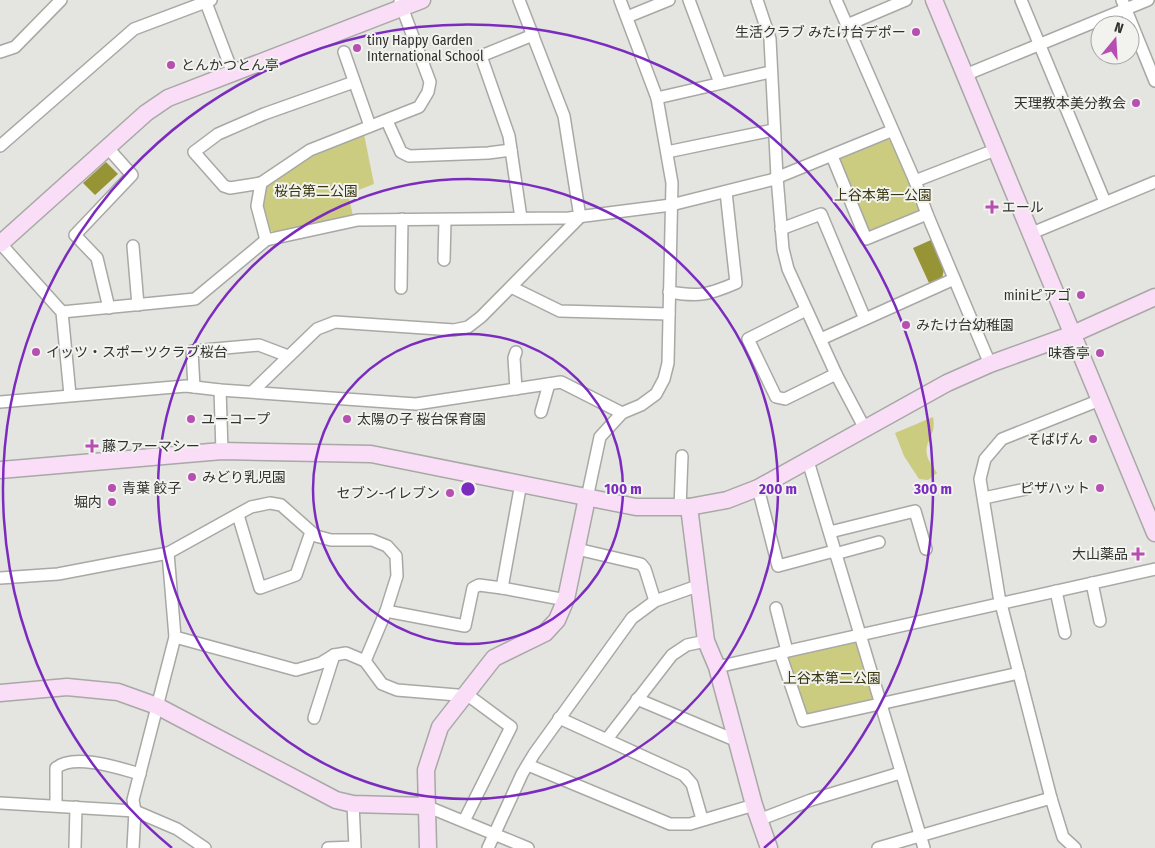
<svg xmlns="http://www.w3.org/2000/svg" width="1155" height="848" font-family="'Fira Sans Condensed','Noto Sans JP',sans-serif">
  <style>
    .green { fill: #cccc80 }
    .water { fill: #969434 }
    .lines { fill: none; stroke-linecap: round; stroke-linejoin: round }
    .street-casing { stroke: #a8a8a5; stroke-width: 14 }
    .secondary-casing { stroke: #a8a8a5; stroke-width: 19 }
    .street { stroke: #fff; stroke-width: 11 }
    .secondary { stroke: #fadef8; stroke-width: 16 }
    .ring { fill: none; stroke: #7b2cbf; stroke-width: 2.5 }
    .poi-dot { fill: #b74fb2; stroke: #f2f2ee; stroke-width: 2 }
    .labels { text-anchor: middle; stroke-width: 4; stroke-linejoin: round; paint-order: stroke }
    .poi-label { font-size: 14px; fill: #313130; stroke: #f2f2ee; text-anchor: start }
    .park-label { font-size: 14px; fill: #38370f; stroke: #f2f2ee }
    .centre { fill: #7b2cbf; stroke: #f2f2ee; stroke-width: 2.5 }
    .ring-label { font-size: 15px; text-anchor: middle; font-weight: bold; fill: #7b2cbf; stroke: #f2f2ee; stroke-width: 4; stroke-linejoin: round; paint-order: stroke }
  </style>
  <rect width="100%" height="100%" fill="#e4e4e1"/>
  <g class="green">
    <polygon points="364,134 374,184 348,194 353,216 276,232 268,230 263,203 266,187 313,154"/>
    <polygon points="883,138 892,141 924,215 869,238 835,157"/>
    <path d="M933,417c4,19 -9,23 -6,38 1,6 7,13 10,18l-9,7 -9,-1 -15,-23 -9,-23z"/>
    <polygon points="860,636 875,703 808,717 803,714 786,661 788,656"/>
  </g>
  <g class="water">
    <polygon points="106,162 118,174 95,195 83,183"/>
    <polygon points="931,240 944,270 942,278 929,283 913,248"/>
  </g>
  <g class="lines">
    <defs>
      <g id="street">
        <polyline points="205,0 232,71"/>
        <polyline points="689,0 720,83"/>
        <polyline points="757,0 770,39 777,177 783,249 788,269 836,374 864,427"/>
        <polyline points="836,0 915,181 927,214 990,364"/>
        <polyline points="1021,0 1105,202"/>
        <polyline points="1122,0 1155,81"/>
        <polyline points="627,17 669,0"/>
        <polyline points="847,25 906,0"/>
        <polyline points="0,52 15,47 61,0"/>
        <polyline points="344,52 370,126"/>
        <polyline points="965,75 1148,0"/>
        <polyline points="354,82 264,114 218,134 194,152 224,186 230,188 261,183 310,150 419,107 428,92 430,82 400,2"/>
        <polyline points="657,98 770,72"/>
        <polyline points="387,121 401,152 409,156 488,153 511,150"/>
        <polyline points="0,146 134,29 211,0"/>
        <polyline points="107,147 132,175 75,235 97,258 109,308"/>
        <polyline points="667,152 773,130"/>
        <polyline points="832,156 866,239 927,214"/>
        <polyline points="915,181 995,150"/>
        <polyline points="261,183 257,206 266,240 358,220 569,218 671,205 771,180 891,131"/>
        <polyline points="521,218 509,136 481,56 533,35"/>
        <polyline points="781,229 821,214 865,319"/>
        <polyline points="1032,233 1155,182"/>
        <polyline points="0,243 62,312 70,395"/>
        <polyline points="133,246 138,305"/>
        <polyline points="444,260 445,220"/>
        <polyline points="511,287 560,311 669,314"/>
        <polyline points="401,288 402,219"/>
        <path d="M669,292c30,5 39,3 67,-9l-10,-91"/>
        <polyline points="806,310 748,339 776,397 785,399 836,374"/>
        <polyline points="62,312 195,299 266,240"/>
        <polyline points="821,339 954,279"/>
        <polyline points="194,387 192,351 259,345 288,356"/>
        <polyline points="516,389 514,358 516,352"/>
        <polyline points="220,390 222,451"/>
        <polyline points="253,391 317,329 335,322 454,330 468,327 481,317 580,217 564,116 519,0"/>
        <polyline points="0,402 186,386 220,390 416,404 561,382 622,413"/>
        <polyline points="541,412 549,384"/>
        <polyline points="808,461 924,848"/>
        <polyline points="521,483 502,588 566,600"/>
        <polyline points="758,488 778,566 834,551"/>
        <polyline points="587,498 600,437 622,413 641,405 656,394 664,379 668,363 672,183 657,98 620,0"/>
        <polyline points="984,498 1026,489"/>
        <polyline points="680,508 682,456"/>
        <polyline points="238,515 260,588 296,575 311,532"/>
        <polyline points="830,532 915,511 926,549"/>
        <polyline points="577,549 641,564 645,569 655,601"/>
        <polyline points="835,554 879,542"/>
        <polyline points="0,578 58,574 168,553 251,507 270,503 281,505 316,536 331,540 372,540 387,546 396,556 397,576 386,611 365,661"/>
        <polyline points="1092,583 1100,621"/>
        <polyline points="1056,591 1065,633"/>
        <polyline points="776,608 787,651"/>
        <polyline points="386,611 465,626 473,588 479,585 502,588"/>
        <polyline points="175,637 296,670 321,663 334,655 346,653 365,661 382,684 397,690 469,696 511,727 464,821"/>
        <polyline points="780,653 803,721 1019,673"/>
        <polyline points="717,667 1155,569"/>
        <polyline points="637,699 737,741"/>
        <polyline points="314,718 334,655"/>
        <polyline points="559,718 684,775 692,784 702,819"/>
        <polyline points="607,739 672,655 687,645 706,641"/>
        <polyline points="528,765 670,824 690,824 754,805"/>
        <polyline points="0,803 135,811 177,829 205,848"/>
        <path d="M56,805v-37c18,-15 63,0 84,6"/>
        <polyline points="426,806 528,848"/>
        <polyline points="761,819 811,800 900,773"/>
        <polyline points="75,848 76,807"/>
        <polyline points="133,848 135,811 133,800 175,637 168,553"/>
        <polyline points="328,848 355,847 353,804"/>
        <polyline points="488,848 522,774 534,754 632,618 655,601 697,586"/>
        <polyline points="878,848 1051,798"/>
        <polyline points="1075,848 1063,837 1051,798 999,596 980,479 985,459 1002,439 1100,400"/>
      </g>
      <g id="secondary">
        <polyline points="934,0 1155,533"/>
        <polyline points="0,244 146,113 168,98 422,0"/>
        <polyline points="0,470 222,451 371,454 636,507 689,507 727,500 758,488 947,383 990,364 1073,334 1155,297"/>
        <polyline points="689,507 706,641 717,667 754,805 769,848"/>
        <polyline points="0,693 67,687 118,692 157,706 336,800 353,804 426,806"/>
        <polyline points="428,848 426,770 440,727 494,658 545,633 557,620 566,599 587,498"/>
      </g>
    </defs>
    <use href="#street" class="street-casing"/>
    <use href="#secondary" class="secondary-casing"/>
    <use href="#street" class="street"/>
    <use href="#secondary" class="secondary"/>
  </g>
  <g class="ring">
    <circle cx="468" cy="489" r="155"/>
    <circle cx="468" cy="489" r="310"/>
    <path d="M172 848A465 465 0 1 1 764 848"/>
  </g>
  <g class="poi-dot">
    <circle cx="916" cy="32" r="5"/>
    <circle cx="357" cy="48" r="5"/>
    <circle cx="171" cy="65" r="5"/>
    <circle cx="1136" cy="103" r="5"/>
    <path d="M989.5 199.5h5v5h5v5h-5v5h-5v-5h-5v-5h5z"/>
    <circle cx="1081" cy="295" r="5"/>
    <circle cx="906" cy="325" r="5"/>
    <circle cx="36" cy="352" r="5"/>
    <circle cx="1100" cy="353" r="5"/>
    <circle cx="191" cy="419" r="5"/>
    <circle cx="347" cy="419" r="5"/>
    <circle cx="1093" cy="439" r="5"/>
    <path d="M89.5 438.5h5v5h5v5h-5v5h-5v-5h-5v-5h5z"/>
    <circle cx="192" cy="477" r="5"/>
    <circle cx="112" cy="488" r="5"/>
    <circle cx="1100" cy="488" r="5"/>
    <circle cx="450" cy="493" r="5"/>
    <circle cx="112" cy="502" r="5"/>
    <path d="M1135.5 546.5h5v5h5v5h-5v5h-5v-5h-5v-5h5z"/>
  </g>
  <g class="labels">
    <g class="poi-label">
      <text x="906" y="37" text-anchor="end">生活クラブ みたけ台デポー</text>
      <text x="367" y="45">tiny Happy Garden<tspan x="367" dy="16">International School</tspan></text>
      <text x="181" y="70">とんかつとん亭</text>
      <text x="1126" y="108" text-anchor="end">天理教本美分教会</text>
      <text x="1002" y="212">エール</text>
      <text x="1071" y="300" text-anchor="end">miniピアゴ</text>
      <text x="916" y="330">みたけ台幼稚園</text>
      <text x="46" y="357">イッツ・スポーツクラブ桜台</text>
      <text x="1090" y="358" text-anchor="end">味香亭</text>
      <text x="201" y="424">ユーコープ</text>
      <text x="357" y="424">太陽の子 桜台保育園</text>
      <text x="1083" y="444" text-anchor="end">そばげん</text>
      <text x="102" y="451">藤ファーマシー</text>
      <text x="202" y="482">みどり乳児園</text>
      <text x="122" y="493">青葉 餃子</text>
      <text x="1090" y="493" text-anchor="end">ピザハット</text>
      <text x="440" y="498" text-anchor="end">セブン-イレブン</text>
      <text x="102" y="507" text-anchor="end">堀内</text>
      <text x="1128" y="559" text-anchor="end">大山薬品</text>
    </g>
    <g class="park-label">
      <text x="316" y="196">桜台第二公園</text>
      <text x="883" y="200">上谷本第一公園</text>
      <text x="832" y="683">上谷本第二公園</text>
    </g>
  </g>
  <circle cx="468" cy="489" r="8" class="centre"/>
  <g class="ring-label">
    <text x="623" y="494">100 m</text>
    <text x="778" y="494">200 m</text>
    <text x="933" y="494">300 m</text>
  </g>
  <g transform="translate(1115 40) rotate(18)"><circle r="24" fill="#f2f2ee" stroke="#a5a5a2"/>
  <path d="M0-4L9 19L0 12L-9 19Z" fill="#b74fb2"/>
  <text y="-8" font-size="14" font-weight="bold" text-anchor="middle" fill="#313130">N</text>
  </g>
</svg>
